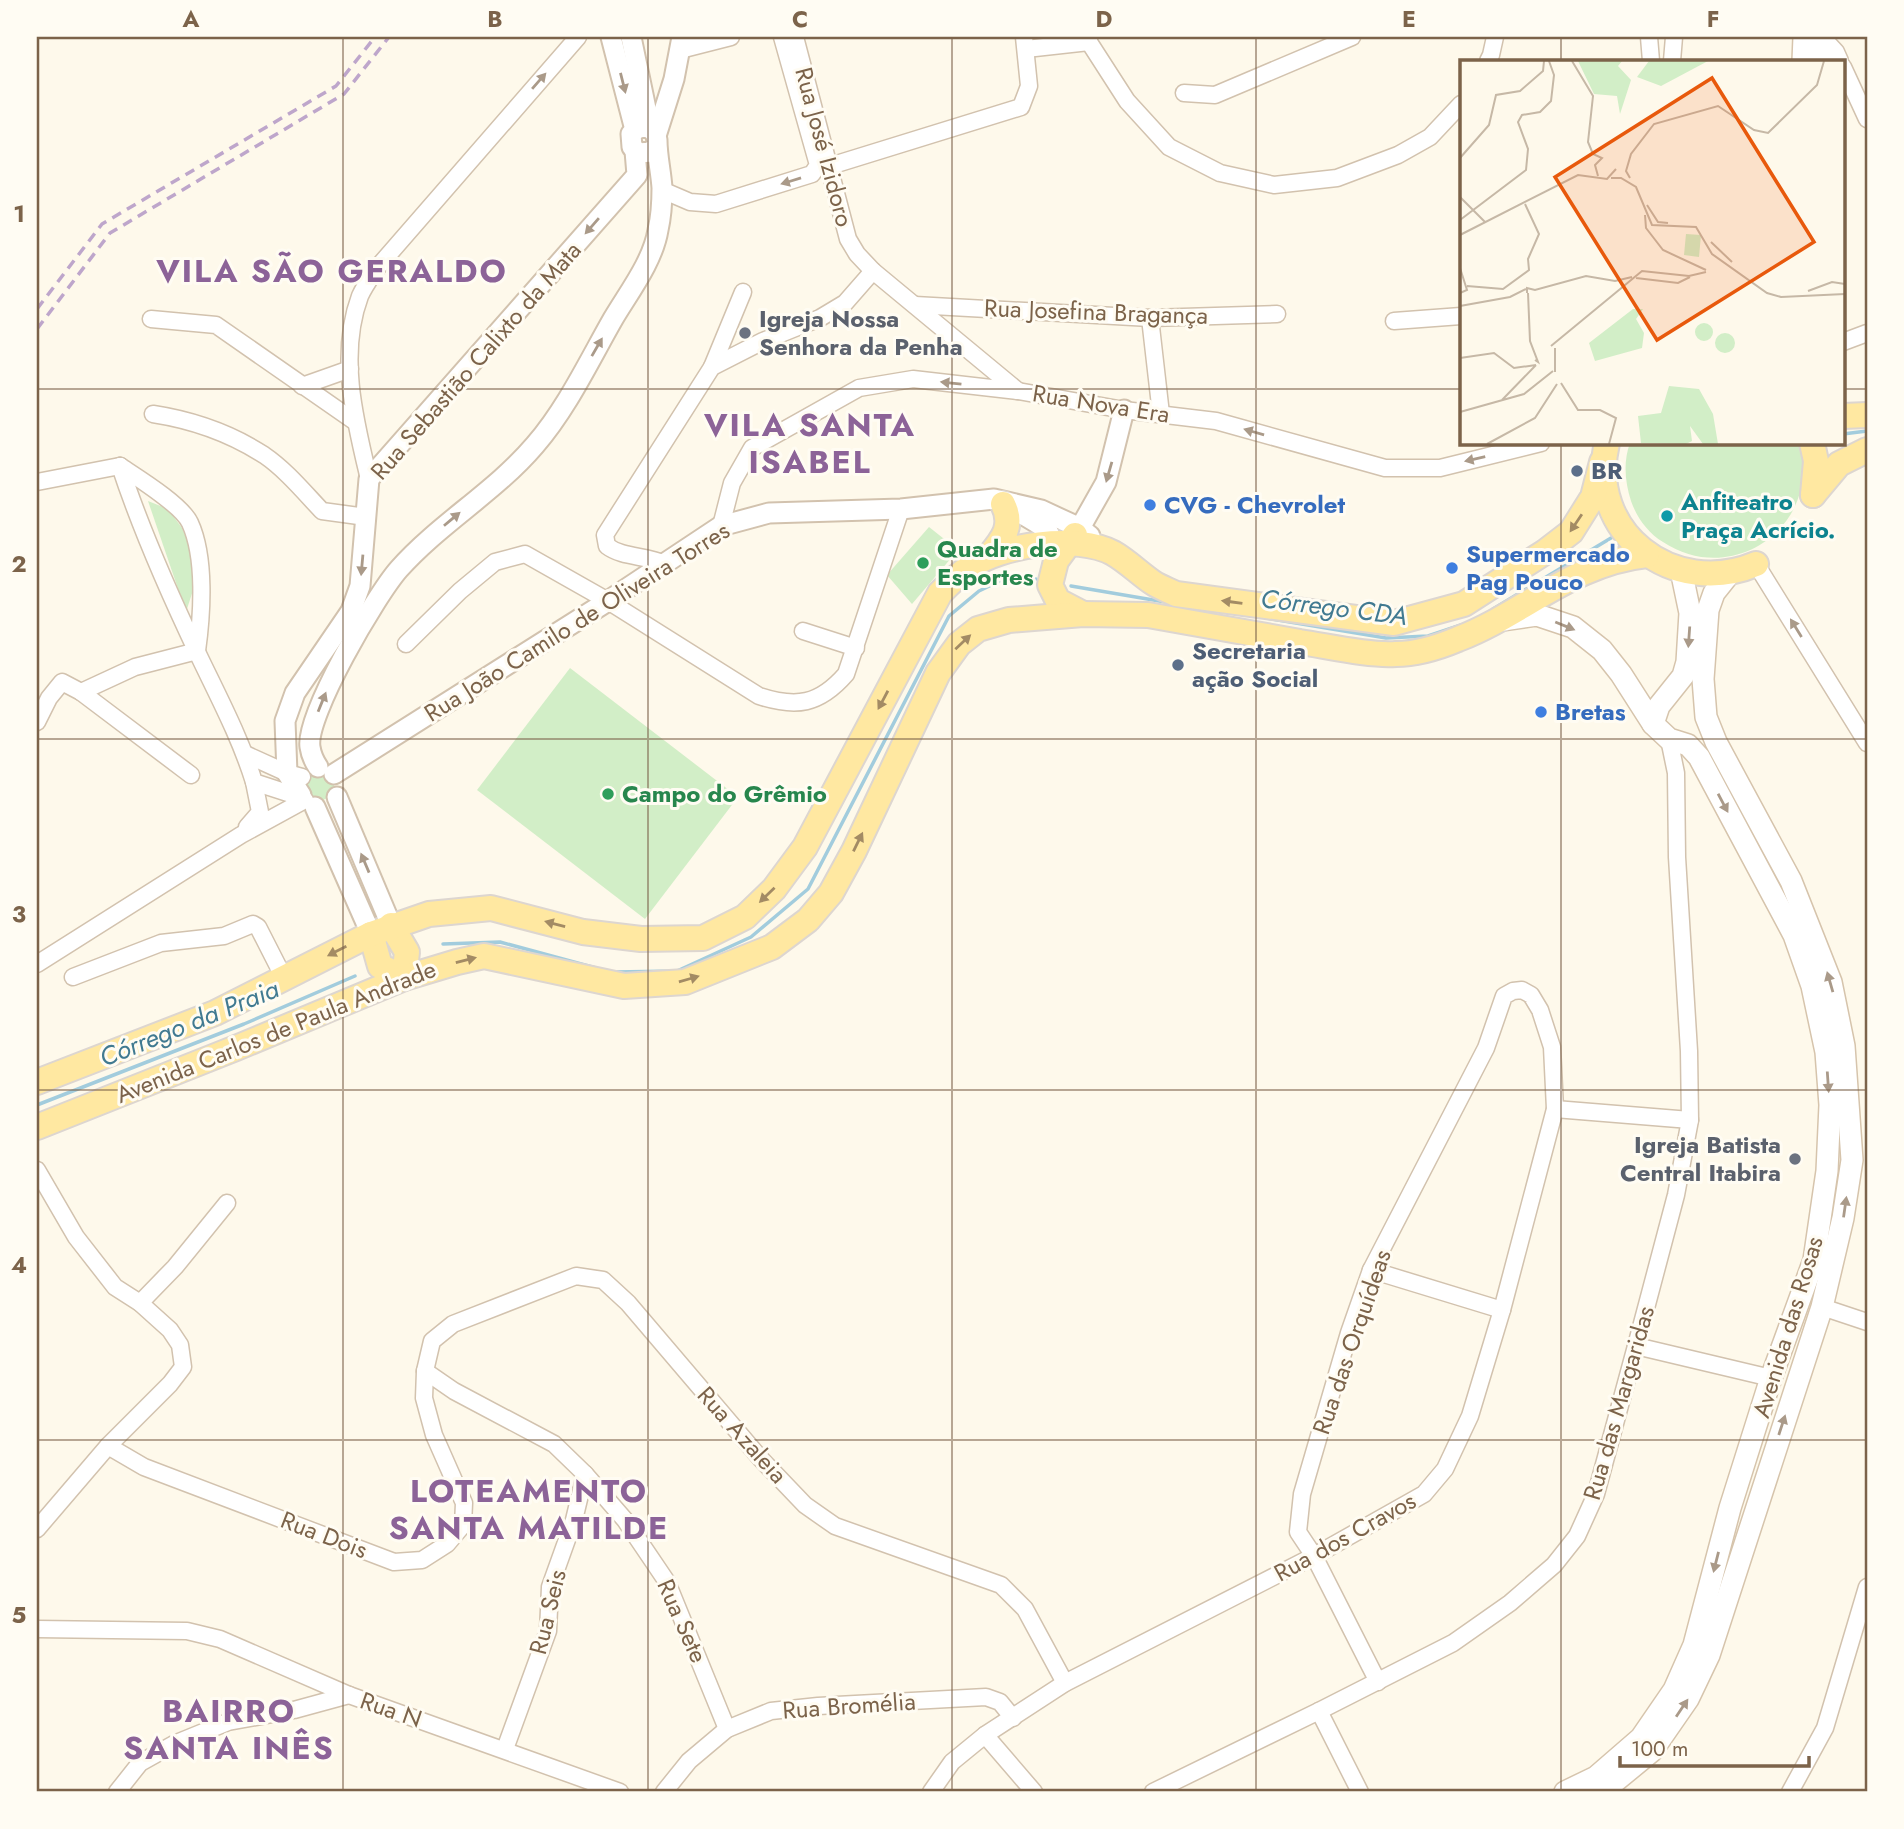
<svg xmlns="http://www.w3.org/2000/svg" width="1904" height="1829" font-family="Jost,sans-serif">
  <style>
    .green { fill: #d2eec7 }
    .lines { fill: none; stroke-linecap: round; stroke-linejoin: round }
    .stream { stroke: #a2ccdd; stroke-width: 3.5 }
    .minor-casing { stroke: #d2c2ae; stroke-width: 19 }
    .tertiary-casing { stroke: #d2c2ae; stroke-width: 23 }
    .secondary-casing { stroke: #d6c4ac; stroke-width: 24 }
    .primary-casing { stroke: #ddd6d0; stroke-width: 28 }
    .minor { stroke: #fff; stroke-width: 16 }
    .tertiary { stroke: #fff; stroke-width: 19 }
    .secondary { stroke: #fff; stroke-width: 21 }
    .primary { stroke: #ffe8a1; stroke-width: 24 }
    .rail { stroke: #bea6cb; stroke-width: 3.5; stroke-dasharray: 10 7; stroke-linecap: butt }
    .oneway { fill: #aa9a89 }
    .oneway2 { fill: #a38b64 }
    .grid { fill: none; stroke: #7c634a; stroke-width: 2; stroke-opacity: 0.55 }
    .worship-dot { fill: #6b7280; stroke: #fffcf3; stroke-width: 2.5 }
    .service-dot { fill: #5c6f8a; stroke: #fffcf3; stroke-width: 2.5 }
    .shop-dot { fill: #3f7fe0; stroke: #fffcf3; stroke-width: 2.5 }
    .culture-dot { fill: #0f9aa8; stroke: #fffcf3; stroke-width: 2.5 }
    .leisure-dot { fill: #2e9e5b; stroke: #fffcf3; stroke-width: 2.5 }
    .labels { text-anchor: middle; stroke-width: 6; stroke-linejoin: round; paint-order: stroke }
    .street-label { font-size: 24px; fill: #7c634a; stroke: #fffcf3 }
    .worship-label { font-size: 24px; font-weight: bold; fill: #5b616d; stroke: #fffcf3; text-anchor: start }
    .service-label { font-size: 24px; font-weight: bold; fill: #4e5e75; stroke: #fffcf3; text-anchor: start }
    .culture-label { font-size: 24px; font-weight: bold; fill: #0d838f; stroke: #fffcf3; text-anchor: start }
    .shop-label { font-size: 24px; font-weight: bold; fill: #366cbe; stroke: #fffcf3; text-anchor: start }
    .leisure-label { font-size: 24px; font-weight: bold; fill: #27864d; stroke: #fffcf3; text-anchor: start }
    .water-label { font-size: 26px; font-style: italic; fill: #417a91; stroke: #fffcf3 }
    .district-label { font-size: 32px; font-weight: bold; letter-spacing: 2px; fill: #8c6398; stroke: #fffcf3 }
    .inset-road { fill: none; stroke: #c6b8a6; stroke-width: 2 }
    .view { fill: #e8590c; fill-opacity: 0.15; stroke: #e8590c; stroke-width: 3.5 }
    .inset-edge { fill: none; stroke: #7c634a; stroke-width: 3.5 }
    .neatline { fill: none; stroke: #7c634a; stroke-width: 2.5 }
    .grid-label { font-size: 23px; text-anchor: middle; font-weight: bold; fill: #7c634a }
  </style>
  <rect width="100%" height="100%" fill="#fef9eb"/>
  <g class="green">
    <path d="M1630,443h169c24,81 -65,146 -136,99 -15,-9 -26,-24 -32,-41 -6,-19 -8,-39 -1,-58z"/>
    <polygon points="148,501 168,509 182,528 192,552 197,578 186,612"/>
    <polygon points="929,527 958,550 912,604 887,575"/>
    <polygon points="570,668 738,797 645,919 477,790"/>
    <circle cx="320" cy="786" r="14"/>
  </g>
  <g class="lines">
    <g class="stream">
      <polyline points="1843,434 1867,431"/>
      <polyline points="1071,586 1165,602"/>
      <polyline points="1493,609 1611,538"/>
      <polyline points="1266,618 1386,638 1428,636 1461,625"/>
      <polyline points="443,944 500,942 596,968"/>
      <polyline points="614,972 677,971 751,937 808,889 949,616 979,591 1004,579 1036,579"/>
      <polyline points="37,1105 244,1024 355,976"/>
    </g>
    <defs>
      <g id="minor">
        <polyline points="795,37 848,239 857,254 873,271 1018,391"/>
        <polyline points="1089,37 1089,42 1127,101 1169,147 1220,173 1274,185 1337,178 1398,155 1430,137 1461,104"/>
        <polyline points="1649,37 1651,61"/>
        <polyline points="1823,38 1836,52 1840,61"/>
        <polyline points="1026,49 1089,42"/>
        <polyline points="680,50 731,37"/>
        <polyline points="1488,61 1491,55 1495,37"/>
        <polyline points="1672,61 1674,37"/>
        <polyline points="1843,67 1867,119"/>
        <polyline points="1184,93 1215,95 1352,37"/>
        <polyline points="830,166 1021,107 1029,86 1024,37"/>
        <polyline points="662,190 690,202 716,204 812,174 818,165 782,37"/>
        <polyline points="915,305 1150,318 1277,314"/>
        <polyline points="1150,318 1161,414"/>
        <polyline points="151,319 216,325 354,421"/>
        <polyline points="1394,321 1461,316"/>
        <polyline points="1843,342 1867,333"/>
        <polyline points="712,367 743,292"/>
        <polyline points="302,386 350,369"/>
        <path d="M153,414c39,6 77,19 111,41 22,15 40,37 58,56l44,6"/>
        <path d="M120,466c21,64 49,127 78,188 20,42 42,83 56,128l49,16"/>
        <path d="M369,479c-14,-58 -31,-124 -9,-183 4,-9 11,-19 17,-28l201,-231"/>
        <polyline points="37,482 120,466"/>
        <polyline points="721,526 732,483 752,448 859,388 913,379 1018,391 1124,410 1216,421 1385,468 1440,468 1541,443"/>
        <path d="M665,564c-19,-9 -42,-6 -58,-18l-2,-11 107,-168 51,-26 57,-23 25,-15 28,-32"/>
        <polyline points="1756,564 1867,743"/>
        <polyline points="803,631 856,648"/>
        <path d="M406,644l54,-53 35,-29 30,-8 83,47 151,95c37,12 60,9 87,-22l55,-165"/>
        <polyline points="81,692 191,775"/>
        <path d="M37,722l12,-24 13,-16 19,10 54,-25 62,-16c5,-36 9,-93 -7,-128 -8,-18 -52,-45 -70,-57"/>
        <polyline points="245,754 287,773 302,777"/>
        <polyline points="247,827 260,812 254,782"/>
        <polyline points="37,964 241,835 305,800"/>
        <polyline points="73,977 161,943 224,936 253,924 258,927 284,978"/>
        <polyline points="1555,1109 1690,1120"/>
        <polyline points="37,1170 76,1237 115,1287 140,1303 170,1330 180,1345 183,1367 170,1384 108,1446 37,1529"/>
        <polyline points="1371,1270 1502,1310"/>
        <polyline points="140,1303 175,1267 227,1203"/>
        <polyline points="1822,1307 1867,1322"/>
        <polyline points="1636,1346 1771,1378"/>
        <polyline points="425,1371 454,1391 554,1444 585,1474 625,1520 667,1582 727,1729"/>
        <polyline points="108,1446 144,1467 394,1562 422,1560 447,1544 463,1525 464,1503 434,1435 424,1398 425,1371 432,1341 453,1324 576,1276 603,1280 628,1303 761,1459 805,1505 835,1526 1001,1585 1025,1609 1065,1683"/>
        <polyline points="37,1629 187,1631 220,1639 349,1695 620,1792"/>
        <polyline points="1319,1711 1360,1792"/>
        <polyline points="985,1735 1034,1792"/>
        <polyline points="505,1749 548,1631 550,1587 574,1520 585,1474"/>
        <polyline points="117,1792 140,1763 174,1744 228,1722 294,1710 349,1695"/>
        <polyline points="664,1792 689,1761 727,1729 771,1711 818,1706 986,1697 1000,1702 1013,1718"/>
        <polyline points="931,1792 952,1762 985,1735 1065,1683 1314,1556 1424,1494 1445,1469 1470,1416 1502,1310 1555,1109 1552,1047 1540,1010 1531,995 1522,990 1513,991 1504,996 1486,1048 1371,1270 1349,1333 1302,1494 1298,1532 1314,1556 1378,1682"/>
        <polyline points="1153,1792 1319,1711 1453,1643 1510,1603 1554,1565 1577,1536 1596,1494 1636,1346 1676,1195 1690,1120 1689,1051 1677,857 1676,773 1669,739"/>
        <polyline points="1790,1792 1825,1728 1867,1587"/>
      </g>
      <g id="tertiary">
        <polyline points="611,37 635,130"/>
        <polyline points="631,37 650,128"/>
        <polyline points="656,136 674,79 682,37"/>
        <polyline points="1017,511 1047,529 1054,545"/>
        <polyline points="1080,528 1106,482 1124,410"/>
        <path d="M318,767c-4,-6 -7,-13 -8,-20 -5,-31 66,-152 89,-178 41,-46 96,-77 136,-124 32,-37 54,-84 78,-126 16,-27 40,-58 45,-89 3,-13 4,-29 4,-42 -1,-16 -5,-32 -5,-48l-2,-8 -8,-5 -9,1 -7,6 1,13 7,6 12,-1 6,-7"/>
        <polyline points="334,774 608,601 721,526 769,513 901,509 994,499 1041,510 1080,528 1090,536"/>
        <polyline points="301,795 287,773 285,721 295,693 351,611 360,586 369,479 637,175 635,151"/>
        <polyline points="337,797 391,925"/>
        <polyline points="315,807 371,934"/>
      </g>
      <g id="secondary">
        <polyline points="1803,61 1804,37"/>
        <polyline points="1820,61 1823,37"/>
        <polyline points="1503,620 1537,615 1573,627 1602,650 1621,674 1653,724 1669,739 1688,745 1699,757 1794,935 1812,986 1826,1052 1830,1105 1827,1171 1814,1260 1771,1378 1730,1508 1694,1645 1674,1690 1641,1738 1596,1777 1565,1792"/>
        <polyline points="1653,724 1659,706 1683,676 1687,662 1690,613 1681,570"/>
        <polyline points="1602,1792 1652,1751 1688,1699 1709,1655 1822,1307 1843,1218 1852,1160 1844,1046 1831,982 1791,881 1716,742 1706,717 1703,679 1708,610 1714,593 1730,573"/>
      </g>
      <g id="primary">
        <polyline points="1843,416 1867,415"/>
        <path d="M1607,443c-21,89 66,156 149,121"/>
        <polyline points="1812,443 1816,461 1813,495"/>
        <polyline points="1813,495 1839,464 1867,450"/>
        <polyline points="1075,535 1056,561 1050,585 1058,601 1083,614"/>
        <path d="M989,556c14,-17 25,-30 14,-52"/>
        <polyline points="371,934 380,966 404,978 407,952 391,925"/>
        <path d="M37,1082l178,-69 156,-79 58,-20 62,-6 92,24 58,7 62,-1 42,-21 29,-28 31,-42 135,-254c9,-9 18,-18 28,-25 33,-24 109,-34 145,-15 14,8 26,20 39,29 7,5 16,8 24,12l218,29 70,-19 81,-52 26,-20 22,-35 9,-35"/>
        <path d="M37,1127l199,-79 168,-70 53,-16 27,-6 140,30 61,-4 87,-35 36,-27 23,-27 23,-42 84,-178 21,-29 19,-15 31,-9 74,-6 65,1c51,9 101,18 152,27 27,4 69,14 96,12 20,0 43,-7 62,-15 67,-26 114,-76 189,-84"/>
      </g>
    </defs>
    <use href="#minor" class="minor-casing"/>
    <use href="#tertiary" class="tertiary-casing"/>
    <use href="#secondary" class="secondary-casing"/>
    <use href="#primary" class="primary-casing"/>
    <use href="#minor" class="minor"/>
    <use href="#tertiary" class="tertiary"/>
    <use href="#secondary" class="secondary"/>
    <use href="#primary" class="primary"/>
    <g class="rail">
      <polyline points="37,309 102,224 336,86 375,37"/>
      <polyline points="37,329 110,233 344,94 389,37"/>
    </g>
  </g>
  <defs><path id="oneway-solid" d="M-6-.8H1V-3.2L6.5 0L1 3.2V.8H-6Z" transform="scale(1.75)"/></defs>
  <g class="oneway">
    <use href="#oneway-solid" transform="translate(539 81) rotate(-49)"/>
    <use href="#oneway-solid" transform="translate(623 83) rotate(76)"/>
    <use href="#oneway-solid" transform="translate(791 181) rotate(163)"/>
    <use href="#oneway-solid" transform="translate(592 226) rotate(131)"/>
    <use href="#oneway-solid" transform="translate(597 347) rotate(-60)"/>
    <use href="#oneway-solid" transform="translate(951 383) rotate(-174)"/>
    <use href="#oneway-solid" transform="translate(1254 432) rotate(-164)"/>
    <use href="#oneway-solid" transform="translate(1475 459) rotate(167)"/>
    <use href="#oneway-solid" transform="translate(1109 472) rotate(106)"/>
    <use href="#oneway-solid" transform="translate(452 519) rotate(-40)"/>
    <use href="#oneway-solid" transform="translate(362 565) rotate(95)"/>
    <use href="#oneway-solid" transform="translate(1565 626) rotate(22)"/>
    <use href="#oneway-solid" transform="translate(1796 628) rotate(-122)"/>
    <use href="#oneway-solid" transform="translate(1689 637) rotate(94)"/>
    <use href="#oneway-solid" transform="translate(322 702) rotate(-68)"/>
    <use href="#oneway-solid" transform="translate(1723 803) rotate(62)"/>
    <use href="#oneway-solid" transform="translate(365 863) rotate(-113)"/>
    <use href="#oneway-solid" transform="translate(1830 982) rotate(-106)"/>
    <use href="#oneway-solid" transform="translate(1828 1082) rotate(86)"/>
    <use href="#oneway-solid" transform="translate(1845 1207) rotate(-82)"/>
    <use href="#oneway-solid" transform="translate(1782 1425) rotate(-72)"/>
    <use href="#oneway-solid" transform="translate(1716 1562) rotate(104)"/>
    <use href="#oneway-solid" transform="translate(1682 1708) rotate(-56)"/>
  </g>
  <g class="oneway2">
    <use href="#oneway-solid" transform="translate(1576 523) rotate(124)"/>
    <use href="#oneway-solid" transform="translate(1232 602) rotate(-172)"/>
    <use href="#oneway-solid" transform="translate(963 642) rotate(-43)"/>
    <use href="#oneway-solid" transform="translate(883 700) rotate(118)"/>
    <use href="#oneway-solid" transform="translate(858 842) rotate(-64)"/>
    <use href="#oneway-solid" transform="translate(767 895) rotate(136)"/>
    <use href="#oneway-solid" transform="translate(555 924) rotate(-165)"/>
    <use href="#oneway-solid" transform="translate(337 951) rotate(153)"/>
    <use href="#oneway-solid" transform="translate(466 960) rotate(-14)"/>
    <use href="#oneway-solid" transform="translate(689 979) rotate(-16)"/>
  </g>
  <path class="grid" d="M343,37v1755M648,37v1755M952,37v1755M1256,37v1755M1561,37v24M37,389h1424M1843,389h24M1561,443v1349M37,739h1830M37,1090h1830M37,1440h1830"/>
  <g class="worship-dot">
    <circle cx="745" cy="333" r="7"/>
    <circle cx="1795" cy="1159" r="7"/>
  </g>
  <g class="service-dot">
    <circle cx="1577" cy="471" r="7"/>
    <circle cx="1178" cy="665" r="7"/>
  </g>
  <g class="shop-dot">
    <circle cx="1150" cy="505" r="7"/>
    <circle cx="1452" cy="568" r="7"/>
    <circle cx="1541" cy="712" r="7"/>
  </g>
  <circle class="culture-dot" cx="1667" cy="516" r="7"/>
  <g class="leisure-dot">
    <circle cx="923" cy="563" r="7"/>
    <circle cx="608" cy="794" r="7"/>
  </g>
  <g class="labels">
    <g class="street-label">
      <text transform="translate(824 147) rotate(75)" y="8">Rua José Izidoro</text>
      <text transform="translate(1096 312) rotate(2)" y="8">Rua Josefina Bragança</text>
      <text transform="translate(476 361) rotate(-49)" y="8">Rua Sebastião Calixto da Mata</text>
      <text transform="translate(1101 404) rotate(9)" y="8">Rua Nova Era</text>
      <text transform="translate(577 622) rotate(-32)" y="8">Rua João Camilo de Oliveira Torres</text>
      <text transform="translate(276 1032) rotate(-22)" y="8">Avenida Carlos de Paula Andrade</text>
      <text transform="translate(1788 1327) rotate(-73)" y="8">Avenida das Rosas</text>
      <text transform="translate(1352 1342) rotate(-71)" y="8">Rua das Orquídeas</text>
      <text transform="translate(1619 1403) rotate(-74)" y="8">Rua das Margaridas</text>
      <text transform="translate(742 1435) rotate(48)" y="8">Rua Azaleia</text>
      <text transform="translate(324 1535) rotate(21)" y="8">Rua Dois</text>
      <text transform="translate(1345 1537) rotate(-29)" y="8">Rua dos Cravos</text>
      <text transform="translate(548 1612) rotate(-76)" y="8">Rua Seis</text>
      <text transform="translate(682 1621) rotate(66)" y="8">Rua Sete</text>
      <text transform="translate(849 1706) rotate(-4)" y="8">Rua Bromélia</text>
      <text transform="translate(391 1710) rotate(19)" y="8">Rua N</text>
    </g>
    <g class="worship-label">
      <text x="759" y="327">Igreja Nossa<tspan x="759" dy="28">Senhora da Penha</tspan></text>
      <text x="1781" y="1153" text-anchor="end">Igreja Batista<tspan x="1781" dy="28">Central Itabira</tspan></text>
    </g>
    <g class="service-label">
      <text x="1591" y="479">BR</text>
      <text x="1192" y="659">Secretaria<tspan x="1192" dy="28">ação Social</tspan></text>
    </g>
    <g class="culture-label">
      <text x="1681" y="510">Anfiteatro<tspan x="1681" dy="28">Praça Acrício.</tspan></text>
    </g>
    <g class="shop-label">
      <text x="1164" y="513">CVG - Chevrolet</text>
      <text x="1466" y="562">Supermercado<tspan x="1466" dy="28">Pag Pouco</tspan></text>
      <text x="1555" y="720">Bretas</text>
    </g>
    <g class="leisure-label">
      <text x="937" y="557">Quadra de<tspan x="937" dy="28">Esportes</tspan></text>
      <text x="622" y="802">Campo do Grêmio</text>
    </g>
    <g class="water-label">
      <text transform="translate(1334 607) rotate(7)" y="9">Córrego CDA</text>
      <text transform="translate(189 1023) rotate(-22)" y="9">Córrego da Praia</text>
    </g>
    <g class="district-label">
      <text x="332" y="282">VILA SÃO GERALDO</text>
      <text x="810" y="436">VILA SANTA<tspan x="810" dy="37">ISABEL</tspan></text>
      <text x="529" y="1502">LOTEAMENTO<tspan x="529" dy="37">SANTA MATILDE</tspan></text>
      <text x="229" y="1722">BAIRRO<tspan x="229" dy="37">SANTA INÊS</tspan></text>
    </g>
  </g>
  <g transform="translate(1460 60)">
    <rect width="385" height="385" fill="#fef9eb"/>
    <path d="M118,1h44l-4,5 13,14 -11,34 -3,-18 -23,-2zM189,1h59l-47,25 -24,-9zM226,174l15,1 -2,22 -15,-2zM173,249h10l-7,10 8,14 -2,15 -47,13 -6,-18zM235 272a9 9 0 1 1 18 0a9 9 0 1 1-18 0ZM255 283a10 10 0 1 1 20 0a10 10 0 1 1-20 0ZM209,326l30,3 14,25 5,30h-15l-13,-18 2,15 -6,3 -45,-1 -3,-27 23,-3z" fill="#d2eec7"/>
    <path class="inset-road" d="M112,1l21,35 -5,46 5,12 9,4 -7,7 3,11M0,98l29,-33 7,-30 24,-4 23,-20 1,-10M151,118h10l15,9 16,38 44,2 16,27 55,39 14,4 64,-3M170,118l-4,-7 5,-17 23,-30 64,-18 36,24 14,3 49,-48 7,-24M0,137l25,25M187,145l11,17 10,1M185,155l1,13 17,22 43,20M0,160l66,-50 2,-21 -10,-27 4,-7 18,-3 11,-11 3,-26 -5,-14M0,175l118,-60 29,4 9,-10M251,182l21,20M0,208l7,22 -7,3M176,218l42,5 12,-6M7,226l36,3 26,-19 -1,-11 11,-25 -14,-30M348,231l24,-9 13,2M67,233v-5l8,2 51,-14 29,5 17,-4M68,233l2,48 8,21 -3,-2M0,246l50,-9 16,-8M91,286l91,-75 47,5 17,-4M95,288v24M0,298l34,-5 20,15 22,-3M101,323l17,27h22l16,8 -7,26M42,340l34,-35M0,352l64,-18 29,-23M27,384l48,-26 22,-34"/>
    <path class="view" d="M252,18l102,164 -157,98 -102,-163z"/>
    <rect width="385" height="385" class="inset-edge"/>
  </g>
  <rect width="1904" height="1829" fill="none" stroke="#fffcf3" stroke-width="77"/>
  <path d="M1620 1756v10h189v-10" fill="none" stroke="#7c634a" stroke-width="3.5"/>
  <text x="1631" y="1756" font-size="21" fill="#7c634a" stroke="#fffcf3" stroke-width="5" paint-order="stroke">100 m</text>
  <rect x="38" y="38" width="1828" height="1752" class="neatline"/>
  <g class="grid-label">
    <text x="191" y="27">A</text>
    <text x="495" y="27">B</text>
    <text x="800" y="27">C</text>
    <text x="1104" y="27">D</text>
    <text x="1409" y="27">E</text>
    <text x="1713" y="27">F</text>
    <text x="19" y="222">1</text>
    <text x="19" y="572">2</text>
    <text x="19" y="922">3</text>
    <text x="19" y="1273">4</text>
    <text x="19" y="1623">5</text>
  </g>
</svg>
